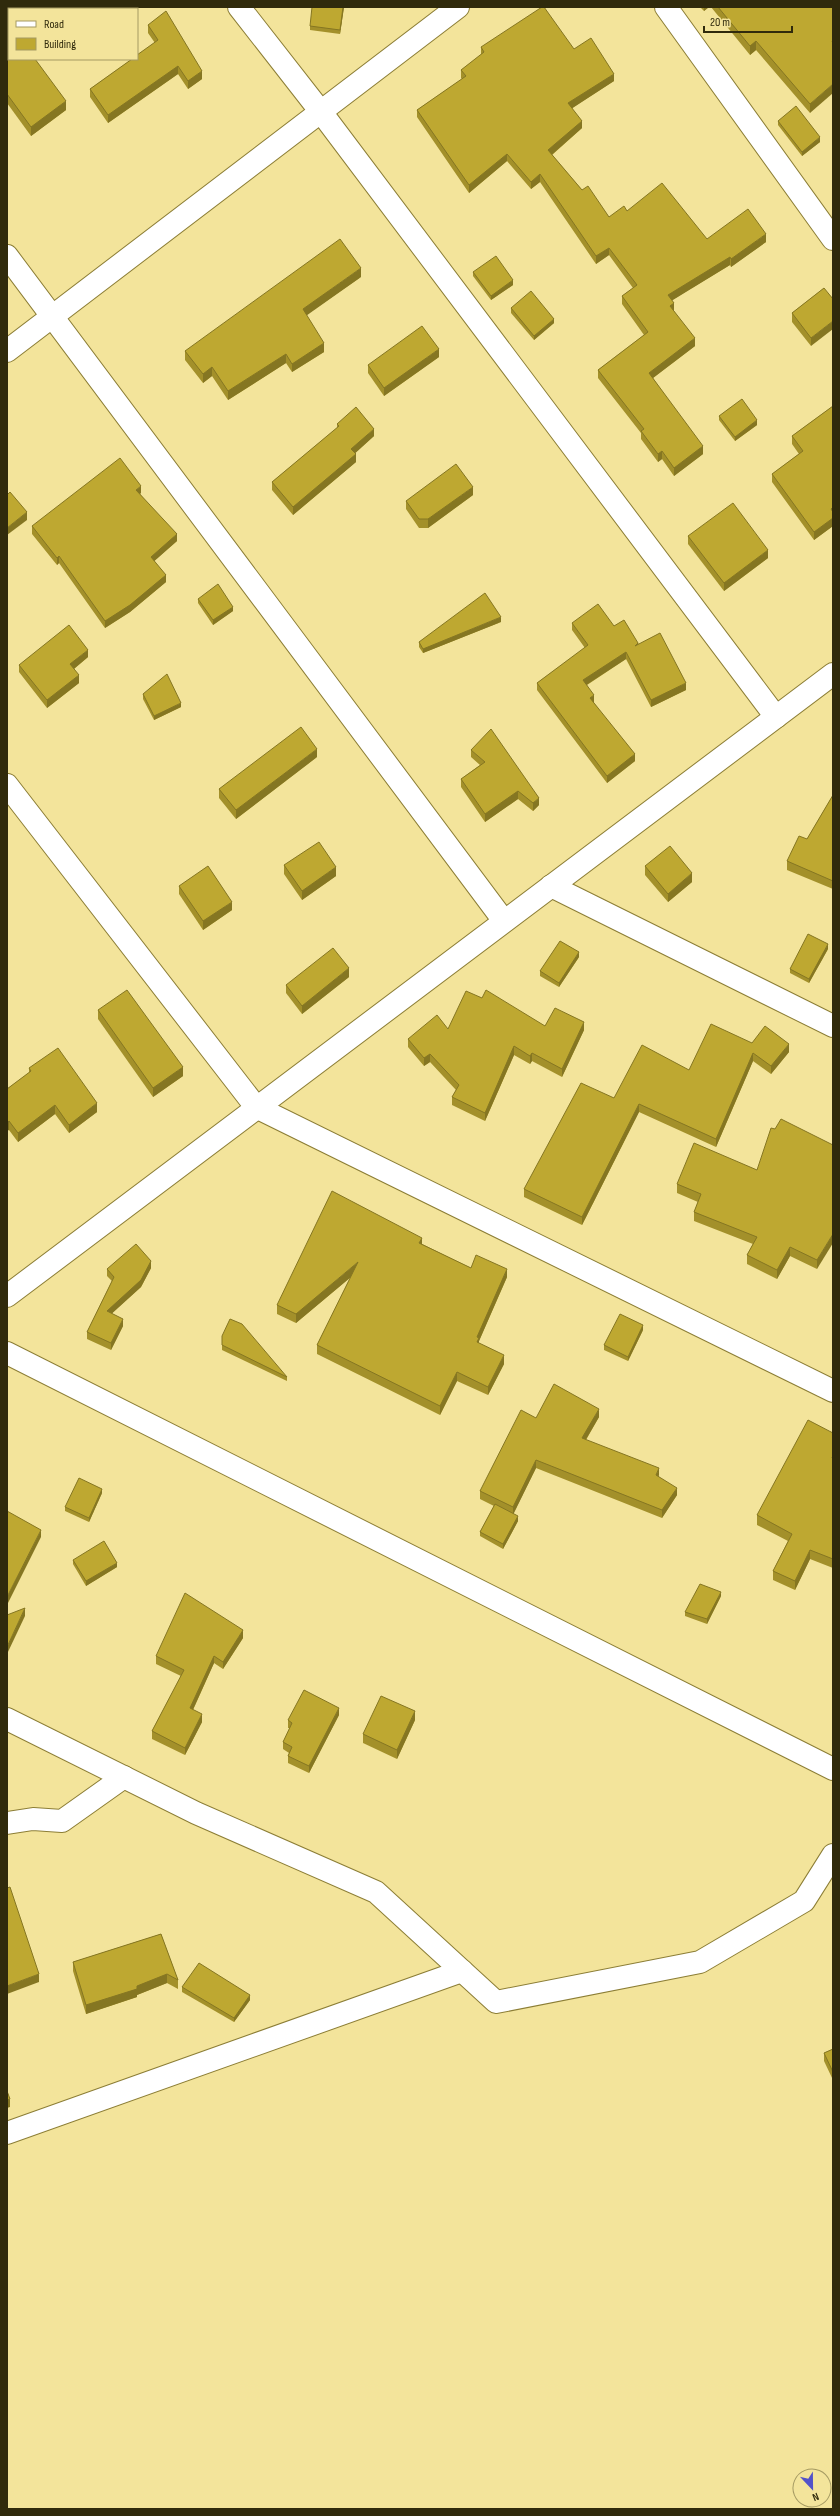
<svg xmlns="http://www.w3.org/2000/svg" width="840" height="2516" font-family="'Sofia Sans Condensed',sans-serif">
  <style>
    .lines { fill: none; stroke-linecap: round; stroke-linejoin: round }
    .minor-casing { stroke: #8c7e36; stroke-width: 24 }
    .minor { stroke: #fff; stroke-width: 22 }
    .wall { fill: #a3902a }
    .shaded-wall { fill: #857622 }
    .building { fill: #bea831; stroke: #857622 }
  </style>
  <rect width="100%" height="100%" fill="#f3e49b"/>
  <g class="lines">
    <defs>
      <g id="minor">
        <polyline points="239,7 321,112 776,717"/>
        <polyline points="666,7 833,239"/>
        <polyline points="7,256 504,921"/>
        <polyline points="7,351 458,7"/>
        <polyline points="7,785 256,1107 833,1391"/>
        <polyline points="551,886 833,1026"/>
        <polyline points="7,1296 833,674"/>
        <polyline points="7,1353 833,1769"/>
        <polyline points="7,1719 196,1813 376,1892 496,2002 700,1962 804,1901 833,1855"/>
        <polyline points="7,1823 33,1819 62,1821 124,1777"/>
        <polyline points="7,2133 462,1971"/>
      </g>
    </defs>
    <use href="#minor" class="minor-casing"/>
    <use href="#minor" class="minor"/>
  </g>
  <g class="wall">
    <polygon points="7,7 9,9 9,43 7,41"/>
    <polygon points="344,7 340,34 310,30 310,26"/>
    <polygon points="700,7 709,7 704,11"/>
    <polygon points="711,7 833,7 810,113 756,50 750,55"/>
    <polygon points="148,25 202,79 188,89 178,74 108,123 90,97 90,89 155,43 148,33"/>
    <polygon points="481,47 574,49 614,81 572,108 582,128 552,155 582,190 609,217 627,211 707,239 766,242 731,267 730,265 672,300 674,311 695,346 653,378 703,454 674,476 662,459 658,462 641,439 641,433 598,378 598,370 644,335 622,304 622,296 633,288 609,255 596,264 540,182 531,189 507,161 469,193 417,117 417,110 462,79 461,78 461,70 481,55"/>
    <polygon points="7,58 66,110 31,136 7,103"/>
    <polygon points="778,121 820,142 802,156 778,125"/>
    <polygon points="473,272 513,285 491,300 473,276"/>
    <polygon points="361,277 306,315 324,352 292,372 286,363 228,400 212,376 203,383 185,360 185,351"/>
    <polygon points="824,288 811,346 792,322 792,313"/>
    <polygon points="511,308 554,323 534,340 511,313"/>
    <polygon points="439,357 384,396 368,373 368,365"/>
    <polygon points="833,406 833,526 814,540 772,482 772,474 799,454 792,444 792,436"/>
    <polygon points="719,416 757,425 735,441 719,420"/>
    <polygon points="337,424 374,436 355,453 356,462 293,515 272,490 272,482 337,428"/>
    <polygon points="141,493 140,494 177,541 154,561 166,582 130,612 105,628 59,563 57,565 32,534 32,526"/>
    <polygon points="473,495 428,528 419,528 406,509 406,501"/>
    <polygon points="688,536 768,558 724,591 688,544"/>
    <polygon points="198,599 233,611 213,625 198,603"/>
    <polygon points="501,622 423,653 419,647 419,642"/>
    <polygon points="572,623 614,626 638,643 686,690 651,707 626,659 587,685 594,702 594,703 635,761 607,783 537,690 537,683 585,648 572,630"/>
    <polygon points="88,657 74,669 79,683 47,708 19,672 19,665"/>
    <polygon points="143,694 181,707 154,720 143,699"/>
    <polygon points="471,750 539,805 533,811 518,799 485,822 461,787 461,779 480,765 471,757"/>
    <polygon points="317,757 236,819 219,798 219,789"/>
    <polygon points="833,795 833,889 787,870 787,861 807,839"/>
    <polygon points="284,865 336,876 302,900 284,874"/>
    <polygon points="645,866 692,882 668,902 645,875"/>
    <polygon points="179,886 232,910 203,930 179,894"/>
    <polygon points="828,949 809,983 790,973 790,969"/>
    <polygon points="579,957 559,987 540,976 540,971"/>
    <polygon points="349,977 302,1014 286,993 286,985"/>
    <polygon points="98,1010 183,1076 153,1097 98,1019"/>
    <polygon points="545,1026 584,1030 562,1077 532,1061 530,1064 514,1055 485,1121 452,1105 452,1097 456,1090 430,1062 424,1066 408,1047 408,1039 448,1029"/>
    <polygon points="752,1043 789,1052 771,1074 753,1061 716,1147 639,1112 582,1225 524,1197 524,1189 614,1098 689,1070"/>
    <polygon points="29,1068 97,1112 69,1133 55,1114 18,1142 9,1130 7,1089 29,1073"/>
    <polygon points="833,1145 817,1269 790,1256 777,1279 747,1264 747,1255 753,1244 694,1221 694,1212 698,1202 677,1193 677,1184 757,1170"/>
    <polygon points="422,1244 471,1268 507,1277 479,1341 479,1343 504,1364 488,1395 457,1381 440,1415 317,1354 317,1345 351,1277 296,1323 277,1314 277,1305"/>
    <polygon points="151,1268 141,1287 112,1313 123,1326 111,1350 87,1339 87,1332 112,1281 107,1276 107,1269"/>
    <polygon points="643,1330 628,1361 604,1350 604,1345"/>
    <polygon points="222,1336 287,1377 287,1381 222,1350"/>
    <polygon points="599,1417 586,1440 659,1475 658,1476 677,1495 662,1518 536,1468 513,1514 518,1521 503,1549 480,1536 480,1532 494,1506 480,1499 480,1491 536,1418"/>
    <polygon points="833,1433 833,1568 810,1559 795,1590 773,1580 773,1571 788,1541 757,1525 757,1515"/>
    <polygon points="102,1493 89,1522 65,1511 65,1507"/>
    <polygon points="73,1560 117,1567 86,1586 73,1564"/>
    <polygon points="721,1596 707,1624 685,1616 685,1612"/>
    <polygon points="243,1638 223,1669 214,1663 193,1710 202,1722 185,1755 152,1739 152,1731 181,1676 156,1664 156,1656"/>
    <polygon points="339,1715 309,1773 288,1763 288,1756 289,1753 283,1749 283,1742 290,1728 288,1728 288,1720"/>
    <polygon points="415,1720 397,1759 363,1743 363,1734"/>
    <polygon points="161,1934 178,1980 178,1989 167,1983 137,1995 137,1997 86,2014 73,1971 73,1962"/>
    <polygon points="182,1987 250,2000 234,2022 182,1992"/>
    <polygon points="833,2049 833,2080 824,2061 824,2053"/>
  </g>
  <g class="shaded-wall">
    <polygon points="86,7 99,7 96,9 83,9"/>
    <polygon points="343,7 344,7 340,34 340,30"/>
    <polygon points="704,7 709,7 704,11"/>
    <polygon points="756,41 756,50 750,55 750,46"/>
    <polygon points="178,66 178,74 108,123 108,115"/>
    <polygon points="202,71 202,79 188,89 188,81"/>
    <polygon points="614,74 614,81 568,111 568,103"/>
    <polygon points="833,84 833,93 810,113 810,104"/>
    <polygon points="66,101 66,110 31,136 31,127"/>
    <polygon points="582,121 582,128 548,158 548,150"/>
    <polygon points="820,137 820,142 802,156 802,152"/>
    <polygon points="507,154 507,161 469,193 469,185"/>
    <polygon points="540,174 540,182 531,189 531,182"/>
    <polygon points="766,234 766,242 731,267 731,259"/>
    <polygon points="609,248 609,255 596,264 596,256"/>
    <polygon points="730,257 730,265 668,303 668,295"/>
    <polygon points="361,268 361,277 303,318 303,309"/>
    <polygon points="513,280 513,285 491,300 491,296"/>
    <polygon points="674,303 674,310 670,314 670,306"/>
    <polygon points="554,319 554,323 534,340 534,336"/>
    <polygon points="833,321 833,329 811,346 811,338"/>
    <polygon points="695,338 695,346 649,381 649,373"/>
    <polygon points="324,343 324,352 292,372 292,364"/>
    <polygon points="439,349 439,357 384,396 384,388"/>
    <polygon points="286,354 286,363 228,400 228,391"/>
    <polygon points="212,367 212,376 203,383 203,374"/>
    <polygon points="757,420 757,425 735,441 735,437"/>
    <polygon points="374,429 374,436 351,457 351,449"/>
    <polygon points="703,446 703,454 674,476 674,468"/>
    <polygon points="662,451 662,459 658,462 658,454"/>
    <polygon points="356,454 356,462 293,515 293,507"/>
    <polygon points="141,486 141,493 136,497 136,490"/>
    <polygon points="473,487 473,495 428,528 428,519"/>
    <polygon points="27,512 27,520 7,535 7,528"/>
    <polygon points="833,518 833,526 814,540 814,532"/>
    <polygon points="177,534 177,541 151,564 151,557"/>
    <polygon points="768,550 768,558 724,591 724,583"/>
    <polygon points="59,556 59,563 57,565 57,558"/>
    <polygon points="166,575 166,582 130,612 105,628 105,621"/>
    <polygon points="233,607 233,611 213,625 213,620"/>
    <polygon points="501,617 501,622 423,653 423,649"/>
    <polygon points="88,650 88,657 70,672 70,664"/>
    <polygon points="626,652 626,659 583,687 583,680"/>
    <polygon points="79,675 79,683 47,708 47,700"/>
    <polygon points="686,683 686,690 651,707 651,700"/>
    <polygon points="594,695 594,702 590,705 590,698"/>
    <polygon points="181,703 181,707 154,720 154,716"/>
    <polygon points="317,749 317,757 236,819 236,810"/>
    <polygon points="635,754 635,761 607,783 607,776"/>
    <polygon points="518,791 518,799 485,822 485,814"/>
    <polygon points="539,798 539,805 533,811 533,803"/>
    <polygon points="336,867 336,876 302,900 302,891"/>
    <polygon points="692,873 692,882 668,902 668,894"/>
    <polygon points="232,902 232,910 203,930 203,921"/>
    <polygon points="828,944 828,949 809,983 809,979"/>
    <polygon points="579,952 579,957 559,987 559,983"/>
    <polygon points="349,968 349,977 302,1014 302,1006"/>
    <polygon points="584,1022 584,1030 562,1077 562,1069"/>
    <polygon points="789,1044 789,1052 771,1074 771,1066"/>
    <polygon points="514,1046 514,1055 485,1121 485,1113"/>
    <polygon points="532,1053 532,1061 530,1064 530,1056"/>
    <polygon points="753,1053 753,1061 716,1147 716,1139"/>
    <polygon points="430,1054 430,1062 424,1066 424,1058"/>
    <polygon points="183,1067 183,1076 153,1097 153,1088"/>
    <polygon points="97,1103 97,1112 69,1133 69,1125"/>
    <polygon points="639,1104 639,1112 582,1225 582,1217"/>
    <polygon points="55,1105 55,1114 18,1142 18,1133"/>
    <polygon points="9,1121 9,1130 7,1131 7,1123"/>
    <polygon points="833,1234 833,1243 817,1269 817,1260"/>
    <polygon points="422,1238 422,1247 419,1243"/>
    <polygon points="790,1247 790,1256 777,1279 777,1270"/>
    <polygon points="151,1261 151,1268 141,1287 107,1318 107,1311"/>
    <polygon points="358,1262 358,1271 296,1323 296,1314"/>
    <polygon points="507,1269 507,1277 479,1341 479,1347 477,1351 477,1337"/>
    <polygon points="123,1319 123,1326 111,1350 111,1343"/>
    <polygon points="643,1325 643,1330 628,1361 628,1357"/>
    <polygon points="504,1355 504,1364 488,1395 488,1387"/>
    <polygon points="457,1372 457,1381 440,1415 440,1406"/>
    <polygon points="599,1409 599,1417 582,1446 582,1438"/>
    <polygon points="536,1460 536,1468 513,1515 513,1507"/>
    <polygon points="659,1468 659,1475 656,1483 656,1475"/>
    <polygon points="677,1488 677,1495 662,1518 662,1510"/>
    <polygon points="102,1489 102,1493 89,1522 89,1518"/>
    <polygon points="518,1516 518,1521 503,1549 503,1544"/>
    <polygon points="41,1530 41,1537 7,1605 7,1597"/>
    <polygon points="810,1550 810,1559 795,1590 795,1581"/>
    <polygon points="117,1563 117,1567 86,1586 86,1581"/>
    <polygon points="721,1592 721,1596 707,1624 707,1619"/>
    <polygon points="25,1608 25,1616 7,1654 7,1647"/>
    <polygon points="243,1630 243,1638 223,1669 223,1662"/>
    <polygon points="214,1656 214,1663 190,1716 190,1708"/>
    <polygon points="339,1708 339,1715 309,1773 309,1766"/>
    <polygon points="415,1711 415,1720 397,1759 397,1750"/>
    <polygon points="202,1714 202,1722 185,1755 185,1748"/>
    <polygon points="39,1974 39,1982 7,1994 7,1986"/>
    <polygon points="167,1974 167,1983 137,1995 137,1997 86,2014 86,2005"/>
    <polygon points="250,1995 250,2000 234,2022 234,2018"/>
    <polygon points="10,2099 10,2107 7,2108 7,2100"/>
  </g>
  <g class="building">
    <polygon points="7,7 86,7 83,9 9,9 9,35 7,33"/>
    <polygon points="312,7 343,7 340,30 310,26"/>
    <polygon points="542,7 544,7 574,49 591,38 614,74 568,103 582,121 548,150 582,190 588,186 609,217 624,206 627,211 662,183 707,239 748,209 766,234 731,259 730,257 668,295 674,303 670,306 695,338 649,373 703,446 674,468 662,451 658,454 641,431 644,429 598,370 648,332 622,296 637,285 609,248 596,256 540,174 531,182 507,154 469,185 417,110 466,76 461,70 484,52 481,47"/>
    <polygon points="718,7 833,7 833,40 832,41 833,43 833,84 810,104 756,41 750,46"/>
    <polygon points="166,11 202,71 188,81 178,66 108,115 90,89 132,59 137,59 137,55 158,40 148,25"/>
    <polygon points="9,57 9,59 35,59 66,101 31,127 7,94 7,58"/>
    <polygon points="796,106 820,137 802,152 778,121"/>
    <polygon points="340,239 361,268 303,309 324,343 292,364 286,354 228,391 212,367 203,374 185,351"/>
    <polygon points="496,256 513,280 491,296 473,272"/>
    <polygon points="824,288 833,299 833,321 811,338 792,313"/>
    <polygon points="531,291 554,319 534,336 511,308"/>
    <polygon points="422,326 439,349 384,388 368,365"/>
    <polygon points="742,399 757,420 735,437 719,416"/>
    <polygon points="833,406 833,507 831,509 833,512 833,518 814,532 772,474 803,451 792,436"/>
    <polygon points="356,407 374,429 351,449 356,454 293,507 272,482 339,426 337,424"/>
    <polygon points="120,458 141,486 136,490 177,534 151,557 166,575 130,605 105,621 59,556 57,558 32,526"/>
    <polygon points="456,464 473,487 428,519 419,519 406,501"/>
    <polygon points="10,492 27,512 7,528 7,495"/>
    <polygon points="733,503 768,550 724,583 688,536"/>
    <polygon points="218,584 233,607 213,620 198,599"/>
    <polygon points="485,593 501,617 423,649 419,642"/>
    <polygon points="598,604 614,626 624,620 638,643 635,646 660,633 686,683 651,700 626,652 583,680 594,695 590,698 635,754 607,776 537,683 588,645 572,623"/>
    <polygon points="69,625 88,650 70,664 79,675 47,700 19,665"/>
    <polygon points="167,674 181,703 154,716 143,694"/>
    <polygon points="301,727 317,749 236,810 219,789"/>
    <polygon points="491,729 539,798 533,803 518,791 485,814 461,779 485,762 471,750"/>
    <polygon points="833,795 833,881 787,861 799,836 807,839"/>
    <polygon points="319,842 336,867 302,891 284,865"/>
    <polygon points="670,846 692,873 668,894 645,866"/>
    <polygon points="208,866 232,902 203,921 179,886"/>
    <polygon points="808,934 828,944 809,979 790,969"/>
    <polygon points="560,941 579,952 559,983 540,971"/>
    <polygon points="333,948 349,968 302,1006 286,985"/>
    <polygon points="127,990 183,1067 153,1088 98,1010"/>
    <polygon points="486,990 545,1026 555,1008 584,1022 562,1069 532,1053 530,1056 514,1046 485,1113 452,1097 459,1085 430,1054 424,1058 408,1039 437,1015 448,1029 466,991 482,998"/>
    <polygon points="711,1024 752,1043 765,1026 789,1044 771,1066 753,1053 716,1139 639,1104 582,1217 524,1189 581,1083 614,1098 642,1045 689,1070"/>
    <polygon points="58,1048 97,1103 69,1125 55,1105 18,1133 9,1121 7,1123 7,1089 31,1071 29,1068"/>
    <polygon points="781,1119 833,1145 833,1234 817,1260 790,1247 777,1270 747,1255 757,1237 694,1212 701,1194 677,1184 694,1143 757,1170 771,1128 775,1129"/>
    <polygon points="332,1191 422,1238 419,1243 471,1268 476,1255 507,1269 477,1337 479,1338 477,1342 504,1355 488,1387 457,1372 440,1406 317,1345 358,1262 296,1314 277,1305"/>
    <polygon points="136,1244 151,1261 141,1280 107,1311 123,1319 111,1343 87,1332 114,1277 107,1269"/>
    <polygon points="620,1314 643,1325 628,1357 604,1345"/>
    <polygon points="230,1319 242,1324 287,1377 222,1345 222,1336"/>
    <polygon points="554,1384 599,1409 582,1438 659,1468 656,1475 677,1488 662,1510 536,1460 513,1507 480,1491 521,1410 536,1418"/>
    <polygon points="808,1420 833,1433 833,1455 832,1458 833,1458 833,1559 810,1550 795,1581 773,1571 792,1534 757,1515"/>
    <polygon points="79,1478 102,1489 89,1518 65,1507"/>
    <polygon points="495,1504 518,1516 503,1544 480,1532"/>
    <polygon points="7,1511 41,1530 7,1597"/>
    <polygon points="104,1541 117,1563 86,1581 73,1560"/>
    <polygon points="700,1584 721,1592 707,1619 685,1612"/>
    <polygon points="185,1593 243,1630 223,1662 214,1656 190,1708 202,1714 185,1748 152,1731 184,1670 156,1656"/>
    <polygon points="25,1608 7,1647 7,1615"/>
    <polygon points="304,1690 339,1708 309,1766 288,1756 292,1747 283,1742 292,1723 288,1720"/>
    <polygon points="381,1696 415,1711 397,1750 363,1734"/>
    <polygon points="10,1887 39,1974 7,1986 7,1888"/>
    <polygon points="161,1934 178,1980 167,1974 137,1986 137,1989 86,2005 73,1962"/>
    <polygon points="199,1963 250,1995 234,2018 182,1987"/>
    <polygon points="833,2049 833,2072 824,2053"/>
    <polygon points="7,2091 10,2099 7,2100"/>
  </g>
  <rect width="840" height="2516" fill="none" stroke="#302a0c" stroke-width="16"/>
  <rect x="8" y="8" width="130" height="52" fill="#f3e49b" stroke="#a59a62"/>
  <rect x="16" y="21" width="20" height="6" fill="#ffffff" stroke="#a59a62"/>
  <text x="44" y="28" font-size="12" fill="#302a0c">Road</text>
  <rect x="16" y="38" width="20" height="12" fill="#bea831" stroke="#a59a62"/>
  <text x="44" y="48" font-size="12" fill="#302a0c">Building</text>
  <g transform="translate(812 2488) rotate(158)"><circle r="19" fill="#f3e49b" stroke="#a59a62"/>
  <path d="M0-3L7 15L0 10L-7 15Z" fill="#5352c9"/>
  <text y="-6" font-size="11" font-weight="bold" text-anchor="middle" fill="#302a0c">N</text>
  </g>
  <path d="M704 26v6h88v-6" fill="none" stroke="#302a0c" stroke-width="2"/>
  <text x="710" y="26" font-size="12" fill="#302a0c" stroke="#f3e49b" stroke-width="3" paint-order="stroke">20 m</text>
</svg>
